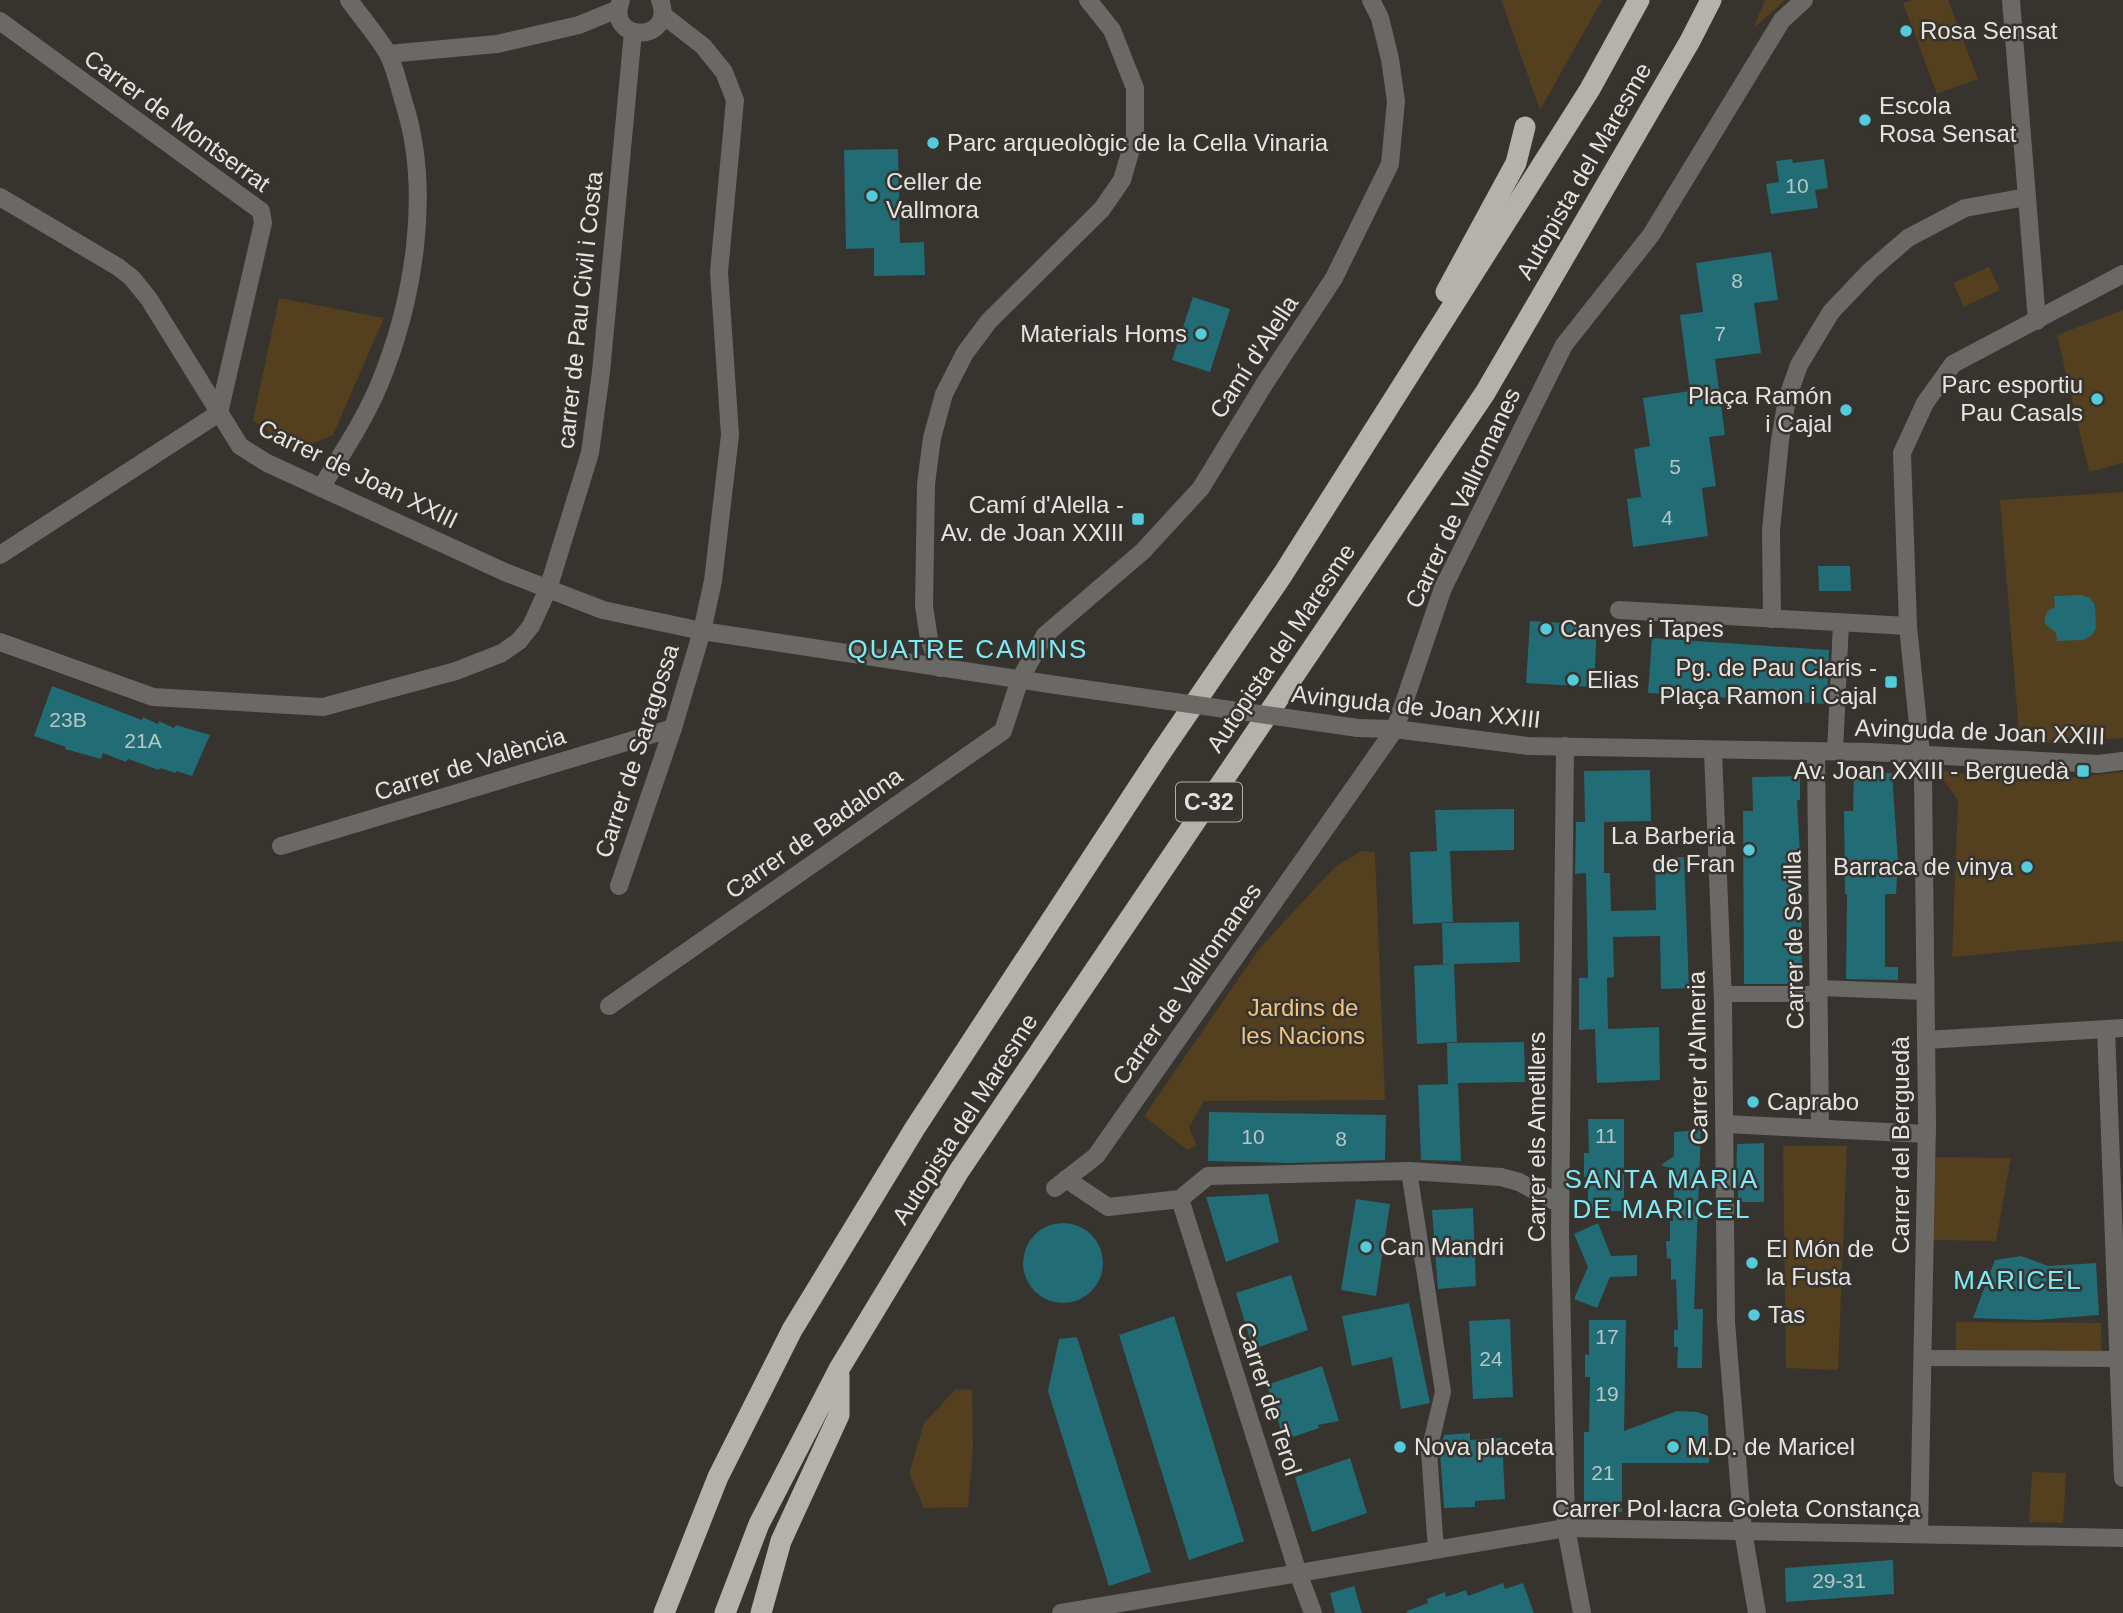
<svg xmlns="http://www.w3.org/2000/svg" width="2123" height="1613" font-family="Helvetica,sans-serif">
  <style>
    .green { fill: #543f1e }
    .building { fill: #226c75 }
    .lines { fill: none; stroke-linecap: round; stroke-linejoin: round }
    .pedestrian { stroke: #6b6966; stroke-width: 16 }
    .minor { stroke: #6b6966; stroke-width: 18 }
    .motorway { stroke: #b5b1ab; stroke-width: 21 }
    .minor-bridge { stroke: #6b6966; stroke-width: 18 }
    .poi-dot { fill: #53cbdb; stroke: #37332e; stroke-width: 2.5 }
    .labels { text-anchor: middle; stroke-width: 5; stroke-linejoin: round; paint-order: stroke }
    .number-label { font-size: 21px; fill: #b5c6c6 }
    .shield { fill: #37332e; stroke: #b2afab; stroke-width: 2 }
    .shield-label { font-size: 23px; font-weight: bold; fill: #e6e4e1 }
    .poi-label { font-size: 24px; fill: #e6e4e1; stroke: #37332e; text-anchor: start }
    .street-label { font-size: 24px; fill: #e6e4e1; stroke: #37332e }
    .park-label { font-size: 24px; fill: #f2c37e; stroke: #37332e }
    .neighbourhood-label { font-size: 26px; letter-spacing: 2px; fill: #7fe9f7; stroke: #37332e }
  </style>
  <rect width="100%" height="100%" fill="#37332e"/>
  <g class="green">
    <polygon points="1500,0 1602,0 1540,110 1502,2"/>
    <polygon points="1765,0 1785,0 1753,29"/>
    <polygon points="1912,0 1948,0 1978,79 1937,94 1903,3"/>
    <polygon points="1989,267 2000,290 1964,307 1953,283"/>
    <polygon points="279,298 384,318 333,435 293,452 253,420"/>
    <polygon points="2123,310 2123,463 2089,472 2057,335"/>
    <polygon points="2123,492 2123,738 2020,745 2000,500"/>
    <polygon points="1936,770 2037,781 2123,772 2123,941 1952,957 1958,800"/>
    <polygon points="1361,851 1375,852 1385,1100 1204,1101 1189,1128 1197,1146 1187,1150 1144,1116 1259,949 1334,868"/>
    <polygon points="1783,1146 1847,1146 1838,1370 1786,1368"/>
    <polygon points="1930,1157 2011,1158 1996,1241 1928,1240"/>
    <polygon points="1956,1322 2101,1323 2102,1359 1956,1358"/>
    <polygon points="956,1389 972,1390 973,1449 968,1507 924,1508 909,1474 924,1423"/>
    <polygon points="2032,1472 2066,1473 2063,1523 2029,1522"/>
  </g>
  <g class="building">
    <polygon points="898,149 900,243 924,242 925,275 874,276 874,248 846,249 844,150"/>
    <polygon points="1792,159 1793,163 1824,159 1828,188 1815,190 1818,208 1771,214 1766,184 1779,182 1776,161"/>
    <polygon points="1771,252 1778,300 1754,303 1761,353 1715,359 1725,435 1709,437 1716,486 1702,488 1708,536 1633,547 1627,499 1641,497 1634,449 1650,446 1643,398 1690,391 1680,315 1703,312 1696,263"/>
    <polygon points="1193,297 1230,309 1210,372 1172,360"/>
    <polygon points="1818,566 1850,566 1851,591 1819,591"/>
    <polygon points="2082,595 2090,598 2095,605 2096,628 2092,635 2083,640 2057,641 2056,633 2045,624 2045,617 2048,611 2055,607 2054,596"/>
    <polygon points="1530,621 1597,625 1594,687 1526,683"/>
    <polygon points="1652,638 1829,650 1827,704 1648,693"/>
    <polygon points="52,686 142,720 143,717 158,724 159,721 174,728 176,725 210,735 192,776 176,771 176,773 160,768 159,770 128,759 126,762 103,753 101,759 65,749 66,747 34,736"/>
    <polygon points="1650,770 1651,821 1604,822 1604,873 1610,873 1611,911 1656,910 1655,858 1684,857 1689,988 1661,989 1660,936 1613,937 1614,977 1607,978 1608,1029 1659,1027 1660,1080 1597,1083 1595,1029 1579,1030 1579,978 1588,978 1586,873 1575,874 1576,822 1585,822 1584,771"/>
    <polygon points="1854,773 1892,773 1898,861 1896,894 1885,894 1885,967 1898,967 1898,980 1846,979 1847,894 1845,894 1844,811 1853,811"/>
    <polygon points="1800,776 1800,800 1797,800 1801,872 1802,984 1744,984 1743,811 1753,811 1752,777"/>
    <polygon points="1514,809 1514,850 1450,851 1453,922 1413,924 1410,852 1437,851 1435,810"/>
    <polygon points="1519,922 1520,962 1454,964 1457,1042 1417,1044 1414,966 1452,964 1443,964 1442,923"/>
    <polygon points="1524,1042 1525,1082 1458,1083 1461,1161 1421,1160 1418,1085 1452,1084 1448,1084 1447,1043"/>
    <polygon points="1209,1112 1386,1115 1385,1160 1290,1163 1208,1161"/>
    <polygon points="1588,1119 1624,1119 1624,1211 1587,1211 1589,1177 1584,1177 1584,1153 1589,1153"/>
    <polygon points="1701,1130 1694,1309 1703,1309 1702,1368 1677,1368 1678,1347 1674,1347 1674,1330 1678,1330 1676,1279 1671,1280 1671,1259 1667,1258 1666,1241 1670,1241 1670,1221 1673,1221 1675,1170 1661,1165 1674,1156 1674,1132"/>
    <polygon points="1764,1143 1764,1202 1738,1202 1738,1181 1736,1181 1737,1144"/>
    <polygon points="1268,1194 1279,1242 1226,1262 1206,1197"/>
    <polygon points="1356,1199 1390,1204 1376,1296 1341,1290"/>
    <polygon points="1473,1208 1476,1286 1438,1289 1432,1210"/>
    <circle cx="1063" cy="1263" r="40"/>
    <polygon points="1598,1223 1611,1256 1637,1255 1637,1276 1610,1277 1597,1308 1574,1299 1588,1267 1574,1234"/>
    <polygon points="2021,1256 2048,1266 2096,1263 2099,1315 2037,1320 1973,1318 1995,1260"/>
    <polygon points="1291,1275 1308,1330 1253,1349 1236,1293"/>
    <polygon points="1409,1303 1430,1403 1401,1409 1392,1357 1352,1366 1342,1316"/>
    <polygon points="1174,1316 1244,1541 1189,1560 1119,1335"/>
    <polygon points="1510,1319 1513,1397 1473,1399 1469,1321"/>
    <polygon points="1589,1320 1626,1320 1624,1431 1677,1411 1698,1412 1708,1416 1709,1463 1622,1463 1622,1512 1584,1513 1584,1432 1589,1432 1590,1377 1585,1377 1585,1354 1589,1355"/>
    <polygon points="1077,1337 1151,1572 1109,1586 1048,1391 1059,1339"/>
    <polygon points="1322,1366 1339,1421 1318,1425 1319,1428 1284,1440 1267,1385"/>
    <polygon points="1470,1433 1470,1440 1502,1438 1505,1499 1475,1501 1475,1507 1444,1508 1440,1452 1444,1435"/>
    <polygon points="1350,1458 1367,1513 1312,1532 1295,1477"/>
    <polygon points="1893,1560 1894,1594 1786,1602 1785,1568"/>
    <polygon points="1503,1583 1505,1589 1523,1583 1534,1613 1407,1613 1407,1611 1428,1603 1427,1599 1445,1592 1446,1597 1466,1590 1468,1596"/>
    <polygon points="1354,1586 1362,1613 1335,1613 1330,1593"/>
  </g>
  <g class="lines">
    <g class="pedestrian">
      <polyline points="1835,752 1841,623"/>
      <polyline points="1819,988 1925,992"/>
      <polyline points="1723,994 1819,994"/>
      <polyline points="1409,1171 1443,1392 1429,1451 1436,1550"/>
      <polyline points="1922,1358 2119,1359"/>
    </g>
    <g class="minor">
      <path d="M621,0c-17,44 56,43 39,0"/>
      <polyline points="2011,0 2037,321"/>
      <polyline points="0,21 261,211 263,223 219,413"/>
      <polyline points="388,54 497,44 579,25 618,9"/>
      <polyline points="0,197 118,267 132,278 149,299 240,446 267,463 507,573 603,610 702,631 1056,685"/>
      <path d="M321,488c20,-33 43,-67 58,-103 35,-84 53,-194 25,-282 -5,-16 -9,-37 -17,-51 -11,-18 -26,-35 -38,-52"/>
      <polyline points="0,555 219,413"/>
      <polyline points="1619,610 1908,626"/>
      <polyline points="1772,619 1771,530 1780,440 1787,399 1799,365 1831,312 1870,271 1908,238 1965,208 2027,197"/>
      <polyline points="0,642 153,697 323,707 456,671 502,653 519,641 531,626 548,589 590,453 601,372 633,32"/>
      <polyline points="940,668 929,639 924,606 926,484 932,438 944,394 965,353 989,321 1102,209 1122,180 1135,136 1135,88 1112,30 1088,0"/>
      <polyline points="1358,728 1395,729 1528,746 1870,752 2098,764 2123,761"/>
      <polyline points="1565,746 1560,1232 1566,1528 1582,1613"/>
      <polyline points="1713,751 1723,1001 1726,1322 1743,1531 1757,1613"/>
      <polyline points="1816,752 1820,1128"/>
      <polyline points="281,846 673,728"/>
      <polyline points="619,886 673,728 702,631 713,581 730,435 719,272 735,100 724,72 703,46 663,15"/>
      <polyline points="609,1006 1003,731 1020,679 1045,635 1143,551 1201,488 1265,383 1334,278 1390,164 1396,101 1390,59 1380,18 1371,0"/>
      <polyline points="2106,1029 2123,1478"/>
      <polyline points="1926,1040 2123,1028"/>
      <polyline points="1725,1124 1927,1134"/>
      <polyline points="1066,1179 1108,1207 1180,1199 1208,1176 1409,1171 1501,1177 1519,1182 1560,1204"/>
      <polyline points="1055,1188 1096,1156 1395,729 1443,588 1564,345 1651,235 1782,20 1804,0"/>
      <polyline points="1180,1199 1298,1573 1313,1613"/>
      <polyline points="1919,1534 1927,1122 1923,774 1908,626 1902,453 1925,403 1953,364 2123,274"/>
      <polyline points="1061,1613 1566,1528 2123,1538"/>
    </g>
    <g class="motorway">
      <polyline points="1446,292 1516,163 1525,127"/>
      <polyline points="664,1613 718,1477 792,1330 915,1128 1160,754 1283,574 1590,89 1639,0"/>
      <polyline points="725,1613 759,1524 839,1369 959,1171 1485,393 1690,41 1711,0"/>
      <polyline points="761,1613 781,1541 839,1415 839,1375"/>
    </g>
    <polyline class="minor-bridge" points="1056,685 1358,728"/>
  </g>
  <g class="poi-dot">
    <circle cx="1906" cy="31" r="7"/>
    <circle cx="1865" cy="120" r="7"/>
    <circle cx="933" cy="143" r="7"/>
    <circle cx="872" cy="196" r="7"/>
    <circle cx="1201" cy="334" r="7"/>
    <circle cx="2097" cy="399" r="7"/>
    <circle cx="1846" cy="410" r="7"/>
    <rect x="1131" y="512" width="14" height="14" rx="3.5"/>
    <circle cx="1546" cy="629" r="7"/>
    <circle cx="1573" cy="680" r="7"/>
    <rect x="1884" y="675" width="14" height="14" rx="3.5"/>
    <rect x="2076" y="764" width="14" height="14" rx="3.5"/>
    <circle cx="1749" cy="850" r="7"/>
    <circle cx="2027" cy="867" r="7"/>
    <circle cx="1753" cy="1102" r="7"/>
    <circle cx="1366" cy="1247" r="7"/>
    <circle cx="1752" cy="1263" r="7"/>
    <circle cx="1754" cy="1315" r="7"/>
    <circle cx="1400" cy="1447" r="7"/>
    <circle cx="1673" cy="1447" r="7"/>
  </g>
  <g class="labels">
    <g class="number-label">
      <text x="1797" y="193">10</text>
      <text x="1737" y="288">8</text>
      <text x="1720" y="341">7</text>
      <text x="1675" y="474">5</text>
      <text x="1667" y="525">4</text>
      <text x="68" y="727">23B</text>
      <text x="143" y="748">21A</text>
      <text x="1606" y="1143">11</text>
      <text x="1253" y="1144">10</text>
      <text x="1341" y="1146">8</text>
      <text x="1607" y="1344">17</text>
      <text x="1491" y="1366">24</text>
      <text x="1607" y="1401">19</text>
      <text x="1603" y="1480">21</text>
      <text x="1839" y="1588">29-31</text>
    </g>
    <rect class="shield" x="1176" y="782.5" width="66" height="39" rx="5"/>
    <g class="shield-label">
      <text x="1209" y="810">C-32</text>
    </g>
    <g class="poi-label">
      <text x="1920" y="39">Rosa Sensat</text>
      <text x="1879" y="114">Escola<tspan x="1879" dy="28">Rosa Sensat</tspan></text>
      <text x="947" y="151">Parc arqueològic de la Cella Vinaria</text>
      <text x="886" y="190">Celler de<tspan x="886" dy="28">Vallmora</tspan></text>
      <text x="1187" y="342" text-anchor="end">Materials Homs</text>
      <text x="2083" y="393" text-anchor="end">Parc esportiu<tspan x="2083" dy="28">Pau Casals</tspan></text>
      <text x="1832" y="404" text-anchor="end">Plaça Ramón<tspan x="1832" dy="28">i Cajal</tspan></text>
      <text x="1124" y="513" text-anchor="end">Camí d'Alella -<tspan x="1124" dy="28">Av. de Joan XXIII</tspan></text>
      <text x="1560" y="637">Canyes i Tapes</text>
      <text x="1877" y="676" text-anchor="end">Pg. de Pau Claris -<tspan x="1877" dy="28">Plaça Ramon i Cajal</tspan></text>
      <text x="1587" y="688">Elias</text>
      <text x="2069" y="779" text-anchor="end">Av. Joan XXIII - Berguedà</text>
      <text x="1735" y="844" text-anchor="end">La Barberia<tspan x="1735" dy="28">de Fran</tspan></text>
      <text x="2013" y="875" text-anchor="end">Barraca de vinya</text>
      <text x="1767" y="1110">Caprabo</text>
      <text x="1380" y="1255">Can Mandri</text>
      <text x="1766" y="1257">El Món de<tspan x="1766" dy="28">la Fusta</tspan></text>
      <text x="1768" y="1323">Tas</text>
      <text x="1414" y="1455">Nova placeta</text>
      <text x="1687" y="1455">M.D. de Maricel</text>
    </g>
    <g class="street-label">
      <text transform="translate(177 121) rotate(36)" y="8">Carrer de Montserrat</text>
      <text transform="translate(1584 171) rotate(-60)" y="8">Autopista del Maresme</text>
      <text transform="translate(580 310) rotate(-84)" y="8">carrer de Pau Civil i Costa</text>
      <text transform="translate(1254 357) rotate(-57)" y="8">Camí d'Alella</text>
      <text transform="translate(358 474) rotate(26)" y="8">Carrer de Joan XXIII</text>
      <text transform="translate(1463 498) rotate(-65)" y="8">Carrer de Vallromanes</text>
      <text transform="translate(1281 648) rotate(-56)" y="8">Autopista del Maresme</text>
      <text transform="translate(1416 707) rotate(6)" y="8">Avinguda de Joan XXIII</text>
      <text transform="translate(1980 732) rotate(2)" y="8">Avinguda de Joan XXIII</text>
      <text transform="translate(637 751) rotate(-72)" y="8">Carrer de Saragossa</text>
      <text transform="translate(470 764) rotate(-17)" y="8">Carrer de València</text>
      <text transform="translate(814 833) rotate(-35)" y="8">Carrer de Badalona</text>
      <text transform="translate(1794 940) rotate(-91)" y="8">Carrer de Sevilla</text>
      <text transform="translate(1187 984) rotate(-55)" y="8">Carrer de Vallromanes</text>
      <text transform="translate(1698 1058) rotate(-91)" y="8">Carrer d'Almeria</text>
      <text transform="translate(965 1119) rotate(-57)" y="8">Autopista del Maresme</text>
      <text transform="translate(1537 1137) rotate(-90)" y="8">Carrer els Ametllers</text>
      <text transform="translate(1901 1145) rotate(-90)" y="8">Carrer del Berguedà</text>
      <text transform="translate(1269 1399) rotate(72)" y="8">Carrer de Terol</text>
      <text x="1736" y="1517">Carrer Pol·lacra Goleta Constança</text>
    </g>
    <g class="park-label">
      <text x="1303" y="1016">Jardins de<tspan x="1303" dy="28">les Nacions</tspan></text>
    </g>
    <g class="neighbourhood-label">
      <text x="968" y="658">QUATRE CAMINS</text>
      <text x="1662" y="1188">SANTA MARIA<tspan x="1662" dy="30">DE MARICEL</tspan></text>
      <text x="2018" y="1289">MARICEL</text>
    </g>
  </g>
</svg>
